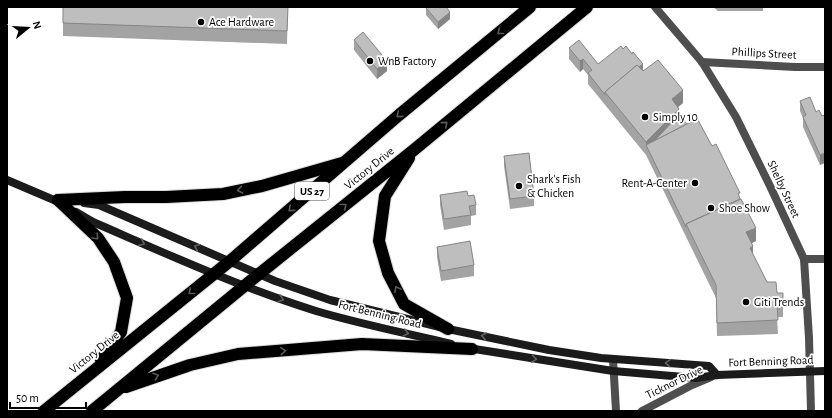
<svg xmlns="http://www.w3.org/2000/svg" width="832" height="418" font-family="'Alegreya Sans',sans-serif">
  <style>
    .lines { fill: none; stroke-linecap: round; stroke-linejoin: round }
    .highway-casing { stroke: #dbdbdb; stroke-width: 14 }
    .street { stroke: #4e4e4e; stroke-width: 8 }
    .secondary { stroke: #1b1b1b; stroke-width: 8 }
    .highway { stroke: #000; stroke-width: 12 }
    .wall { fill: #a3a3a3 }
    .shaded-wall { fill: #858585 }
    .building { fill: #bebebe; stroke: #858585 }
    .oneway { stroke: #595959 }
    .oneway2 { stroke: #5f5f5f }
    .poi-dot { fill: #000; stroke: #fff; stroke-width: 1.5 }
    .labels { text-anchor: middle; stroke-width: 3.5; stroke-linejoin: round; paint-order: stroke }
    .shield { fill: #fff; stroke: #4c4c4c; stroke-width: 1 }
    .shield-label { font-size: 11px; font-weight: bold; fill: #000 }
    .poi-label { font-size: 12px; fill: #000; stroke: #fff; text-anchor: start }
    .street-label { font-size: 12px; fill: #000; stroke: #fff }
  </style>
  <rect width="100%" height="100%" fill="#fff"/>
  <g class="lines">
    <defs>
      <g id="highway">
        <polyline points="409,158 385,196 379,241 388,273 404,304 448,329"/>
        <polyline points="58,200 125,197 166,197 223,194 262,186 342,163"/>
        <polyline points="58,200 98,238 114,262 127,298 121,332 101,360"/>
        <polyline points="126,387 190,365 238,354 362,344 472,349"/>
        <polyline points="44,411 230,261 399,115 530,7"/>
        <polyline points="92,411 259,274 415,149 587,7"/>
      </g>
    </defs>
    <use href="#highway" class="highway-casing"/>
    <g class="street">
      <polyline points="655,7 702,62 736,117 770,186 804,259 809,338 811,411"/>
      <polyline points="702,62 795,67 825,67"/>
      <polyline points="804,259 825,259"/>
      <polyline points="613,359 616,411"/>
      <polyline points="642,411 692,385 711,377"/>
    </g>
    <g class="secondary">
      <polyline points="7,180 61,203"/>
      <polyline points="84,203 99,205 275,281 330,300 448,329 549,350 601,358 709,366 717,375"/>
      <path d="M76,212l17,10c74,32 146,65 223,89 44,13 90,22 135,33"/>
      <polyline points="468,348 613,371 696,378 717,375 825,371"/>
    </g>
    <use href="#highway" class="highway"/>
  </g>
  <g class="wall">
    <polygon points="63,7 288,7 287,44 63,36"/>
    <polygon points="713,7 763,7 763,11 718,11"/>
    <polygon points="426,8 450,19 438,29 426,15"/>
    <polygon points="354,40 387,71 377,79 354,50"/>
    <polygon points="569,48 598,64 623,49 632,54 643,64 643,71 683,103 678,107 679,115 687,124 712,146 740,198 756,241 752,243 753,256 767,282 777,293 783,293 783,317 777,317 778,334 717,336 716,298 646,155 588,84 588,75 583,69 580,72 569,59"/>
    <polygon points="800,101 816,112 822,116 820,165 803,127 803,118 800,111"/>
    <polygon points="504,156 534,196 534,206 510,209 504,166"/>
    <polygon points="440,195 476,205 476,215 471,216 471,225 444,230 440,205"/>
    <polygon points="437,247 474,265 474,276 441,281 437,257"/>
  </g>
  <g class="shaded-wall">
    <polygon points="450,12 450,19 438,29 438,22"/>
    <polygon points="583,59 583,69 580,72 580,61"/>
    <polygon points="387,61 387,71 377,79 377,69"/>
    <polygon points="643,64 643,74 606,93"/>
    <polygon points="683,90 683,103 672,112 672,99"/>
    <polygon points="679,109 679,122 661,141 646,145 646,142"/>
    <polygon points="825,153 825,163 820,165 820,155"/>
    <polygon points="756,228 756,241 746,246 746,232"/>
    <polygon points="753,246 753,259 750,248"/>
  </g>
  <g class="building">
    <polygon points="63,7 288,7 287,31 63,23"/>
    <polygon points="428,7 446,7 450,12 438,22 426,8"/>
    <polygon points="363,32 387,61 377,69 354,40"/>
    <polygon points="579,40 598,64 621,46 623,49 626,46 632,54 633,52 643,64 639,67 637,65 605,92 605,95 588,73 592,70 583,59 580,61 569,48"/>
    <polygon points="658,60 683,90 672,99 679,109 646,142 605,92 637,65 643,71"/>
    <polygon points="810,97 816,112 819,110 822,116 825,115 825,153 820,155 803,117 806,115 800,101"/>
    <polygon points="679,115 687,124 654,141"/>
    <polygon points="698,120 712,146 716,144 740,193 738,193 740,199 686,224 686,227 646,145 689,123"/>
    <polygon points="529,153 534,196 510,199 504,156"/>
    <polygon points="467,191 468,196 474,195 476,205 469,206 471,215 444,219 440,195"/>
    <polygon points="741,199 756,228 746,232 753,246 750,248 767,282 776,282 777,293 783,293 783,303 777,304 778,320 717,323 716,285 686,224"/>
    <polygon points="470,241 474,265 441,271 437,247"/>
  </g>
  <defs><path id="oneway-chevron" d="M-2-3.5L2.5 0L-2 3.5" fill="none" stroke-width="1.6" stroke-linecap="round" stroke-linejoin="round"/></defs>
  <g class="oneway">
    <use href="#oneway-chevron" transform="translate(500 32) rotate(141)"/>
    <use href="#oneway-chevron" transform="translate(399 115) rotate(140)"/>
    <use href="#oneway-chevron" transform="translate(445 124) rotate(-40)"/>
    <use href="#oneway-chevron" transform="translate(240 190) rotate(169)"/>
    <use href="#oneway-chevron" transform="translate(344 206) rotate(-39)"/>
    <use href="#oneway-chevron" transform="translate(291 209) rotate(139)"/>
    <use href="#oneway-chevron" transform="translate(96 237) rotate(47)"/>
    <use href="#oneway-chevron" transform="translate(397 289) rotate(-118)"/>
    <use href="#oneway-chevron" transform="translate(191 292) rotate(141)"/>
    <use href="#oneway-chevron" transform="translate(283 351) rotate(-5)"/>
    <use href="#oneway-chevron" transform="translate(156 376) rotate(-19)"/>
  </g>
  <g class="oneway2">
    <use href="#oneway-chevron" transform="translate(142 243) rotate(23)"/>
    <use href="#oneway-chevron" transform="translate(197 247) rotate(-157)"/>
    <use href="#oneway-chevron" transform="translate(281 299) rotate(19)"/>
    <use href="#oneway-chevron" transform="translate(406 333) rotate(13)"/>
    <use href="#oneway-chevron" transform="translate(484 336) rotate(-168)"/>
    <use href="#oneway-chevron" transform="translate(534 359) rotate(9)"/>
    <use href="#oneway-chevron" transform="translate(668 363) rotate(-176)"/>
  </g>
  <g class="poi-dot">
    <circle cx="201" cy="22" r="4"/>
    <circle cx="370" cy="61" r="4"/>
    <circle cx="645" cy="117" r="4"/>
    <circle cx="695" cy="183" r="4"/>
    <circle cx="519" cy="186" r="4"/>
    <circle cx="711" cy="208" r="4"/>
    <circle cx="746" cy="302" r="4"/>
  </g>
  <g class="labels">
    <rect class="shield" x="295" y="182" width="34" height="18" rx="3"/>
    <g class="shield-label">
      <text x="312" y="195">US 27</text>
    </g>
    <g class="poi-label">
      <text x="209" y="26">Ace Hardware</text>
      <text x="378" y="65">WnB Factory</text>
      <text x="653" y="121">Simply 10</text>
      <text x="527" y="183">Shark's Fish<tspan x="527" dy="14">&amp; Chicken</tspan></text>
      <text x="687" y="187" text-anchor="end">Rent-A-Center</text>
      <text x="719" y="212">Shoe Show</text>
      <text x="754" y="306">Giti Trends</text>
    </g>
    <g class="street-label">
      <text transform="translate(764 53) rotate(3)" y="4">Phillips Street</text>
      <text transform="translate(369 168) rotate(-39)" y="4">Victory Drive</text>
      <text transform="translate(784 189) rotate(65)" y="4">Shelby Street</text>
      <text transform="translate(380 314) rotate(14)" y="4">Fort Benning Road</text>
      <text transform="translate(94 352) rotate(-39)" y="4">Victory Drive</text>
      <text transform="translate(771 361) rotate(-2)" y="4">Fort Benning Road</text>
      <text transform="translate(674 382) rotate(-26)" y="4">Ticknor Drive</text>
    </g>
  </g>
  <rect width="832" height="418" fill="none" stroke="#000000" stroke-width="16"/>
  <g transform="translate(28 28) rotate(72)" stroke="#ffffff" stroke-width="3" paint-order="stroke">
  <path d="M0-3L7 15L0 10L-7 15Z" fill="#000000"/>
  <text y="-6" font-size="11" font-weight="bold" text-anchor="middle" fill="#000000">N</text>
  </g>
  <path d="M10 402v6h76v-6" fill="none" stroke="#000000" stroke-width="2"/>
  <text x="16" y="402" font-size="12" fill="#000000" stroke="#ffffff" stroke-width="3" paint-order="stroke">50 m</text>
</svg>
